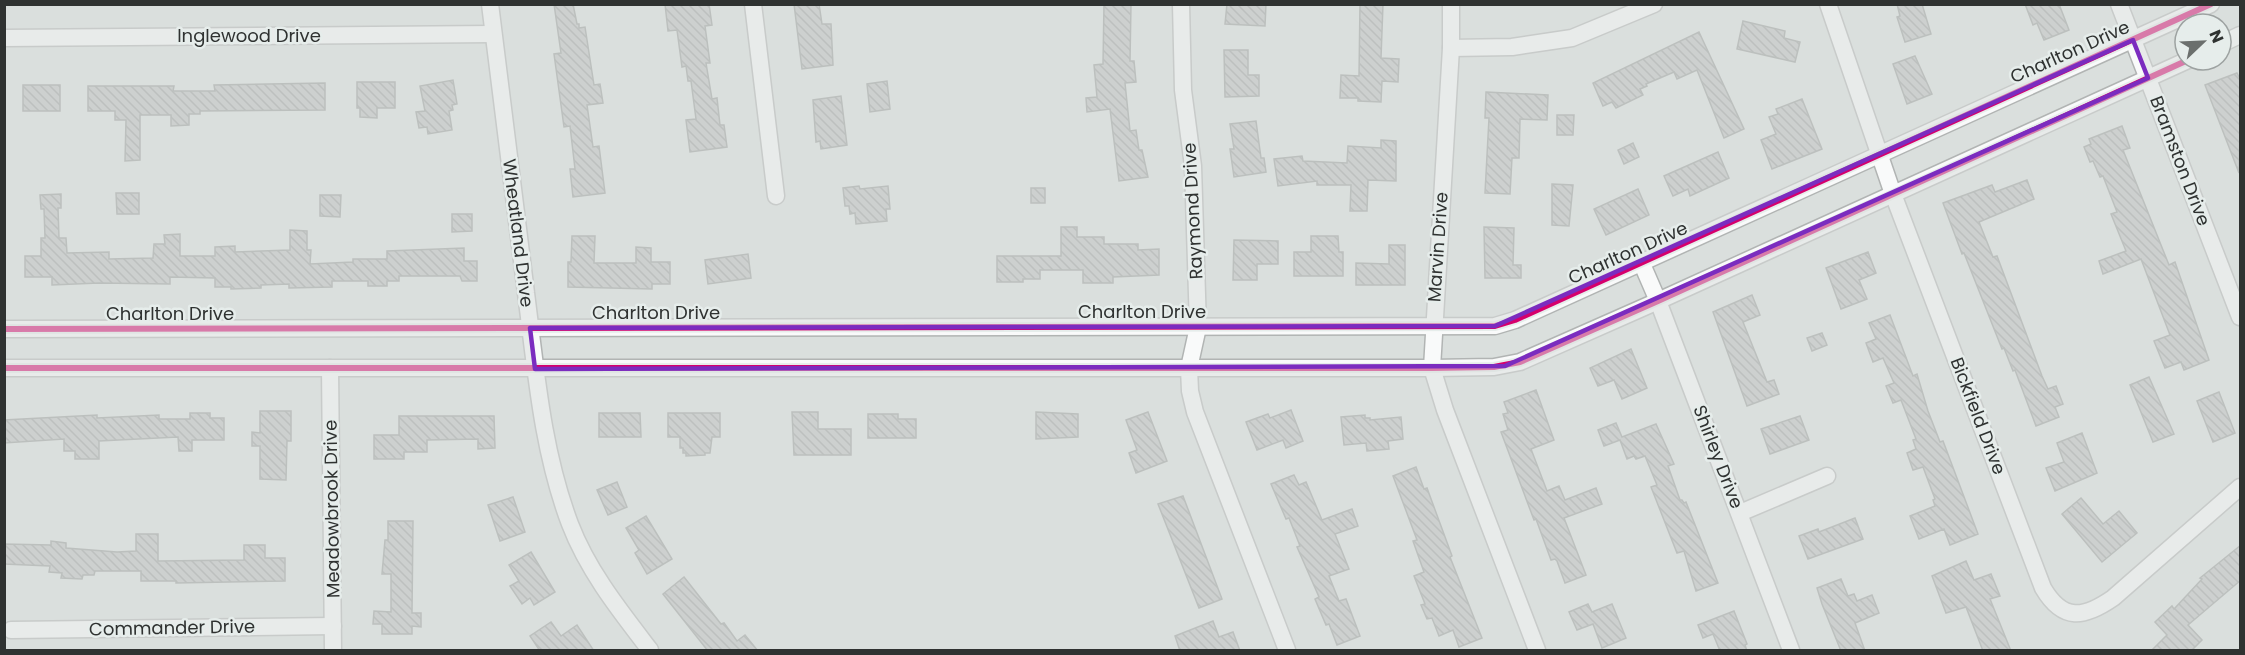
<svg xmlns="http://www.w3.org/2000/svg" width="2245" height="655" font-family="Poppins,sans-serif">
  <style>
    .building { fill: url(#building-back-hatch); stroke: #989c9a; stroke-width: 1.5 }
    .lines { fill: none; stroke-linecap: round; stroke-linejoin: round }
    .minor-casing { stroke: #b1b4b3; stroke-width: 19 }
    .minor { stroke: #f9fafa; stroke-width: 16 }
    .cycleway-casing { stroke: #e6edeb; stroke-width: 10 }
    .cycleway { stroke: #d6006c; stroke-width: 6 }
    .marked { fill: none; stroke: #7b2cbf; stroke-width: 4.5; stroke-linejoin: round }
    .labels { text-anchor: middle; stroke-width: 5; stroke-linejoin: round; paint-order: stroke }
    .street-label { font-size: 18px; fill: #2f3231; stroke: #e6edeb }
  </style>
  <defs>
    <pattern id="building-back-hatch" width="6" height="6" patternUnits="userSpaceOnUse" patternTransform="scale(1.5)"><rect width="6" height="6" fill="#bcbfbe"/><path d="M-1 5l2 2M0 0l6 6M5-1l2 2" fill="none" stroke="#999c9b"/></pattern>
  </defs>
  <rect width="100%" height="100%" fill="#dadfdd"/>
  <g class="building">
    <polygon points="554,4 573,4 577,24 579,24 579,28 585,27 594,85 600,84 603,103 587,105 593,147 599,146 605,193 573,197 570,169 575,169 570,126 564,127 554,54 561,53"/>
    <polygon points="665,4 709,4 712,25 705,26 710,63 706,63 712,99 717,98 720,125 724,125 727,147 690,152 686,120 696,119 691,81 688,81 686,66 682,67 677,30 668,31"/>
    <polygon points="794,4 819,4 822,24 831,24 833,65 802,69"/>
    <polygon points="1104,4 1131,4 1130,61 1134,61 1136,82 1125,83 1130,131 1136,130 1139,150 1142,150 1148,177 1119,181 1110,109 1087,112 1086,98 1097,97 1094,65 1103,64"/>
    <polygon points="1227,4 1266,4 1265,26 1225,24"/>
    <polygon points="1360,4 1383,4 1381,58 1399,59 1398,82 1382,81 1381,102 1358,101 1358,98 1340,98 1341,75 1359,76"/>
    <polygon points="1897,4 1922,4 1931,34 1905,42 1897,17 1900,16"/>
    <polygon points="2025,4 2059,4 2069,30 2044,40 2037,23 2033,25"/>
    <polygon points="1743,21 1785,31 1784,38 1800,42 1795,62 1737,49"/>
    <polygon points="1699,32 1744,129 1724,138 1697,70 1677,79 1674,72 1646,84 1647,86 1640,89 1643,95 1616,108 1612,102 1603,106 1593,83"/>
    <polygon points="1224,50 1248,50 1248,75 1259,75 1259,96 1225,97"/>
    <polygon points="1915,56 1932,94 1907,104 1893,64"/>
    <polygon points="2237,73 2241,81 2239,173 2205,85"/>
    <polygon points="453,80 457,104 452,105 453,110 449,111 452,130 428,134 427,127 419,128 416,112 425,111 420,86"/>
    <polygon points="887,81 890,109 870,112 867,84"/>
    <polygon points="357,82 395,82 395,108 377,108 377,118 360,117 360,108 357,108"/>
    <polygon points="325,83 325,110 200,111 200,114 189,114 189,125 171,126 171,115 140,115 140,160 125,161 126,120 115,120 115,111 88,111 88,86 174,86 173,91 215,91 214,85"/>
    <rect x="23" y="85" width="37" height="26"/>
    <polygon points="1486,92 1548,95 1547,120 1520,119 1519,158 1512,158 1510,194 1485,193 1489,118 1485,118"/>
    <polygon points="841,96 847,145 821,149 820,141 816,142 813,100"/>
    <polygon points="1802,99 1822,149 1772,169 1761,140 1776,134 1769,117 1778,114 1776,109"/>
    <polygon points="1557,115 1574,115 1573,135 1557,135"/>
    <polygon points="1256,121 1261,158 1264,158 1266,172 1234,177 1230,149 1234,149 1230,124"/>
    <polygon points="2122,126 2130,148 2123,150 2169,265 2175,262 2209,360 2184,370 2181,362 2165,368 2154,341 2170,335 2141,259 2103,274 2099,261 2126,251 2111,214 2117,212 2103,176 2100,177 2093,161 2090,162 2084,147 2091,144 2089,139"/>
    <polygon points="1381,140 1396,141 1396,181 1368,180 1367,211 1350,211 1351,185 1317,185 1317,181 1278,186 1274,159 1302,156 1303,161 1347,163 1348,146 1381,148"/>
    <polygon points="1633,143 1639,157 1624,164 1618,150"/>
    <polygon points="1718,152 1729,178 1690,196 1688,189 1673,196 1664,176"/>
    <polygon points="2027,180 2034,199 1979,222 1993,257 1997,256 2042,376 2048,389 2056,386 2063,404 2055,407 2059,417 2036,426 2015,370 2013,371 2004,348 2002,349 1964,253 1962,254 1943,203 1992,185 1995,192"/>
    <polygon points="1552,184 1573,185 1569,226 1552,225"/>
    <polygon points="859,186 860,189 888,186 890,209 886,209 887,221 856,224 855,213 850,214 849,206 845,206 843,188"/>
    <rect x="1031" y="188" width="14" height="15"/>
    <polygon points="1638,189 1649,215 1606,235 1594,209"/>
    <polygon points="116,193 139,193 139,214 117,214"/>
    <polygon points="61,194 61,208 58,208 59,238 66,238 67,253 109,252 109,259 153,258 154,244 165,244 164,235 180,234 180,256 215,256 215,247 235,246 235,252 290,250 290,230 307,231 307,250 311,250 310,264 353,262 353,259 387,259 387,251 464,248 464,261 477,261 477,281 462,281 460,276 399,276 399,281 387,281 387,286 368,286 368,281 332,281 332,287 289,288 289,284 261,285 261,288 231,289 231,287 215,287 215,278 170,277 170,284 99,283 52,285 52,277 25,277 25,256 41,256 41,238 45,238 44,209 41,209 40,195"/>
    <polygon points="320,195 341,195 340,217 320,216"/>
    <polygon points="452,214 472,214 472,231 452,232"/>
    <polygon points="1061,227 1077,227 1077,237 1104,237 1104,244 1138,244 1138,250 1159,249 1159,275 1113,277 1113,283 1083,283 1083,270 1040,270 1040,279 1023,279 1023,282 997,282 997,256 1061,256"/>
    <polygon points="1484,227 1514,228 1513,265 1521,265 1521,278 1485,278"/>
    <polygon points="572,236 595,236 594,263 636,263 636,247 651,248 651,262 670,262 670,284 652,284 652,289 568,287 568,262 571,262"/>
    <polygon points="1311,236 1338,236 1339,252 1343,252 1343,276 1294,276 1294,252 1311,252"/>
    <polygon points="1234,240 1278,241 1278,264 1257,264 1257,280 1233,280"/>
    <polygon points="1389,245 1405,245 1405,285 1356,285 1356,263 1389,264"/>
    <polygon points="1868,252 1876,273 1859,280 1867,299 1841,309 1826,268"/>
    <polygon points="748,254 751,278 708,284 705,260"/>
    <polygon points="1752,295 1760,315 1743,322 1767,382 1774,380 1779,394 1747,406 1713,312"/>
    <polygon points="1890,315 1913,376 1917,374 1928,411 1940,442 1943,441 1978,534 1950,545 1944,529 1919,539 1910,516 1935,506 1933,500 1935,499 1923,467 1913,470 1907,453 1916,449 1913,440 1916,439 1901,400 1893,403 1886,386 1894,383 1883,358 1873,362 1866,343 1876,339 1869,323"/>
    <polygon points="1822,333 1827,345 1812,351 1807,338"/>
    <polygon points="1631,349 1647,388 1622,399 1614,380 1598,386 1590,368"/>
    <polygon points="2149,377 2174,434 2153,442 2130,385"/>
    <polygon points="1536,390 1554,440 1531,449 1547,491 1559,486 1565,500 1596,488 1602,504 1564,518 1586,575 1565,583 1557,561 1555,559 1551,560 1536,519 1534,520 1501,432 1508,430 1503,414 1508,413 1504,402"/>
    <polygon points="2219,392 2235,433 2213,442 2197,401"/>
    <polygon points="1291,410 1303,441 1286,448 1283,440 1257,450 1246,422 1268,414 1270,418"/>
    <polygon points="260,411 291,411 291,441 287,441 286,480 260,479 260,446 252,446 252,432 260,433"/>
    <polygon points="792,412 818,412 818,429 851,429 851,455 794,455"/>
    <polygon points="1036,412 1078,414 1078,437 1036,439"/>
    <polygon points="1148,412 1167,461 1136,473 1129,453 1137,450 1126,420"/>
    <polygon points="190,413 210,413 210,418 224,418 224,440 192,440 192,451 179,451 178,437 99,441 99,459 75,459 75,451 64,451 64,439 4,443 4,420 97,415 97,418 159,415 159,419 190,419"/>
    <polygon points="599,413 640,413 641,437 599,437"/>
    <polygon points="668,413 720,413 720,437 712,437 710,453 705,453 705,455 686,456 686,453 683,453 683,448 680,448 680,437 668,437"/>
    <polygon points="868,414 898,414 898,419 916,419 916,438 868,438"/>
    <polygon points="1365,415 1365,418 1370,418 1370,420 1401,417 1403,439 1388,441 1389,449 1367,451 1366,443 1344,445 1341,417"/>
    <polygon points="399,416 494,416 495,448 478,449 478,439 427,440 427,452 404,452 404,459 374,459 374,435 399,435"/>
    <polygon points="1800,416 1809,440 1770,454 1761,429"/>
    <polygon points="1616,423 1622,437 1656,424 1674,464 1668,466 1680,500 1682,500 1684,503 1686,502 1718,583 1696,591 1684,551 1677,553 1651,487 1657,485 1645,456 1636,459 1634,456 1627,459 1620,440 1604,446 1598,430"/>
    <polygon points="2082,433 2097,473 2055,491 2046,468 2064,462 2057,443"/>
    <polygon points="1416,467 1424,489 1427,488 1452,556 1450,557 1482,638 1459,647 1453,630 1439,636 1432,618 1427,619 1421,605 1425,604 1414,576 1424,572 1413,541 1417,540 1393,476"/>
    <polygon points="1294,475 1299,485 1306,482 1322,520 1352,509 1358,526 1335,534 1349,569 1329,576 1339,601 1346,599 1360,636 1337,645 1329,624 1326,625 1315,599 1319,597 1297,547 1300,546 1289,518 1286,519 1271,484"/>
    <polygon points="617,482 627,507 608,515 597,490"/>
    <polygon points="1183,496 1222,599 1199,608 1158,504"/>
    <polygon points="513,497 525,532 500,541 488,505"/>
    <polygon points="2081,498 2103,524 2119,511 2137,533 2102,562 2062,514"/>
    <polygon points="646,516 672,559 647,574 635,553 639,550 626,528"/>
    <polygon points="1855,518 1863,539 1808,559 1799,536 1818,529 1819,532"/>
    <polygon points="388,521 413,521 412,613 421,613 421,627 412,626 412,634 382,634 382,624 373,624 374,611 391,612 391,574 382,574 385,540 388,540"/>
    <polygon points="136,534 158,534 158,561 244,560 244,545 265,545 265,558 285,558 285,581 176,583 176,581 141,581 141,571 95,571 94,575 83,575 82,579 61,578 62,573 49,572 50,566 4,564 4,544 51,545 51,541 66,543 66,548 117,552 136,551"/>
    <polygon points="2241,545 2241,580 2188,625 2202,640 2191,651 2151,651 2167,635 2155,622 2172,606 2174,609 2202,579 2200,578"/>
    <polygon points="531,552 555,592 534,605 530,598 522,604 510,586 519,581 509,565"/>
    <polygon points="1966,561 1974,580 1991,574 2000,596 1990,599 2011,651 1983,651 1966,607 1946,613 1932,576"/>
    <polygon points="684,577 721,624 724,623 737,641 745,635 758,651 708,651 663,594"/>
    <polygon points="1841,579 1848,596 1854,594 1857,601 1872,595 1879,613 1855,623 1865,651 1841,651 1822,604 1817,588"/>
    <polygon points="1588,604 1592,612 1612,604 1626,638 1602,648 1593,624 1577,630 1569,612"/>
    <polygon points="1734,611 1747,644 1745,645 1747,651 1720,651 1713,634 1703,638 1698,625"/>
    <polygon points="1213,621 1219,637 1233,632 1240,651 1180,651 1175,636"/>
    <polygon points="551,622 561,636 577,625 594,651 540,651 530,636"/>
  </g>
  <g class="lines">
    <defs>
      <g id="minor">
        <path d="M490,4c12,97 24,193 36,289 10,78 16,157 44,231 18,47 50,87 80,126"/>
        <polyline points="753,4 776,196"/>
        <polyline points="1181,4 1183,90 1193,166 1198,327 1189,368 1190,391 1195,412 1287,650"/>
        <polyline points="1451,4 1451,48 1432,368 1445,410 1537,650"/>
        <path d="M1828,4l65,190 150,394c20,34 41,30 70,10l127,-111"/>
        <polyline points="2119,4 2240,317"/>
        <polyline points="4,38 493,34"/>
        <polyline points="2221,44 2240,35"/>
        <polyline points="1451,48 1512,47 1572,38 1654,4"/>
        <polyline points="1642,264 1658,301 1791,650"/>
        <polyline points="4,329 1495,326 1515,320 2211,4"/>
        <polyline points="4,368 1432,368 1494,367 1520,362 1658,301 2188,60"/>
        <polyline points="330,368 333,650"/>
        <polyline points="1740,513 1827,476"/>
        <polyline points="11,630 333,626"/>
      </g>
    </defs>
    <use href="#minor" class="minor-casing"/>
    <use href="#minor" class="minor"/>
    <defs>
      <g id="cycleway">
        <polyline points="4,329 1495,326 1515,320 2211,4"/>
        <polyline points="4,368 1432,368 1494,367 1520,362 1658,301 2188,60"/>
      </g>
    </defs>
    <use href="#cycleway" class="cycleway-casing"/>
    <use href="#cycleway" class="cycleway"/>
  </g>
  <path d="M0 0H2245V655H0ZM2133,40l15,38 -643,288 -970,3 -5,-41 965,-2z" fill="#dadfdd" fill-opacity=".55" fill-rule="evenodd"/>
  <path class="marked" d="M2133,40l15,38 -643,288 -970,3 -5,-41 965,-2z"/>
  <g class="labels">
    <g class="street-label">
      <text x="249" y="42">Inglewood Drive</text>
      <text transform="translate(2070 52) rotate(-24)" y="6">Charlton Drive</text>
      <text transform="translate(2180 161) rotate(69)" y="6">Bramston Drive</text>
      <text transform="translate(1193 211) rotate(-93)" y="6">Raymond Drive</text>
      <text transform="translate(518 233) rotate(83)" y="6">Wheatland Drive</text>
      <text transform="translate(1438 247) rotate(-86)" y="6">Marvin Drive</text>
      <text transform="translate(1628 253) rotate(-24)" y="6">Charlton Drive</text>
      <text x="1142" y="318">Charlton Drive</text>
      <text x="656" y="319">Charlton Drive</text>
      <text x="170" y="320">Charlton Drive</text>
      <text transform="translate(1978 416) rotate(69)" y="6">Bickfield Drive</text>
      <text transform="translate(1718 457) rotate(69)" y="6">Shirley Drive</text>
      <text transform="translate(332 509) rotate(-91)" y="6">Meadowbrook Drive</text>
      <text transform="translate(172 628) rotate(-1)" y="6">Commander Drive</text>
    </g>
  </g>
  <rect width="2245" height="655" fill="none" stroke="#2f3231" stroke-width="12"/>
  <g transform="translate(2203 42) rotate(67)"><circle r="28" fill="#e6edeb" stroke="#9da2a1" stroke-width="1.5"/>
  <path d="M0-4.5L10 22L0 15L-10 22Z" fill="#6b6f6d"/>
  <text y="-9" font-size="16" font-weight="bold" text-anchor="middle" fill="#2f3231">N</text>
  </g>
</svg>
